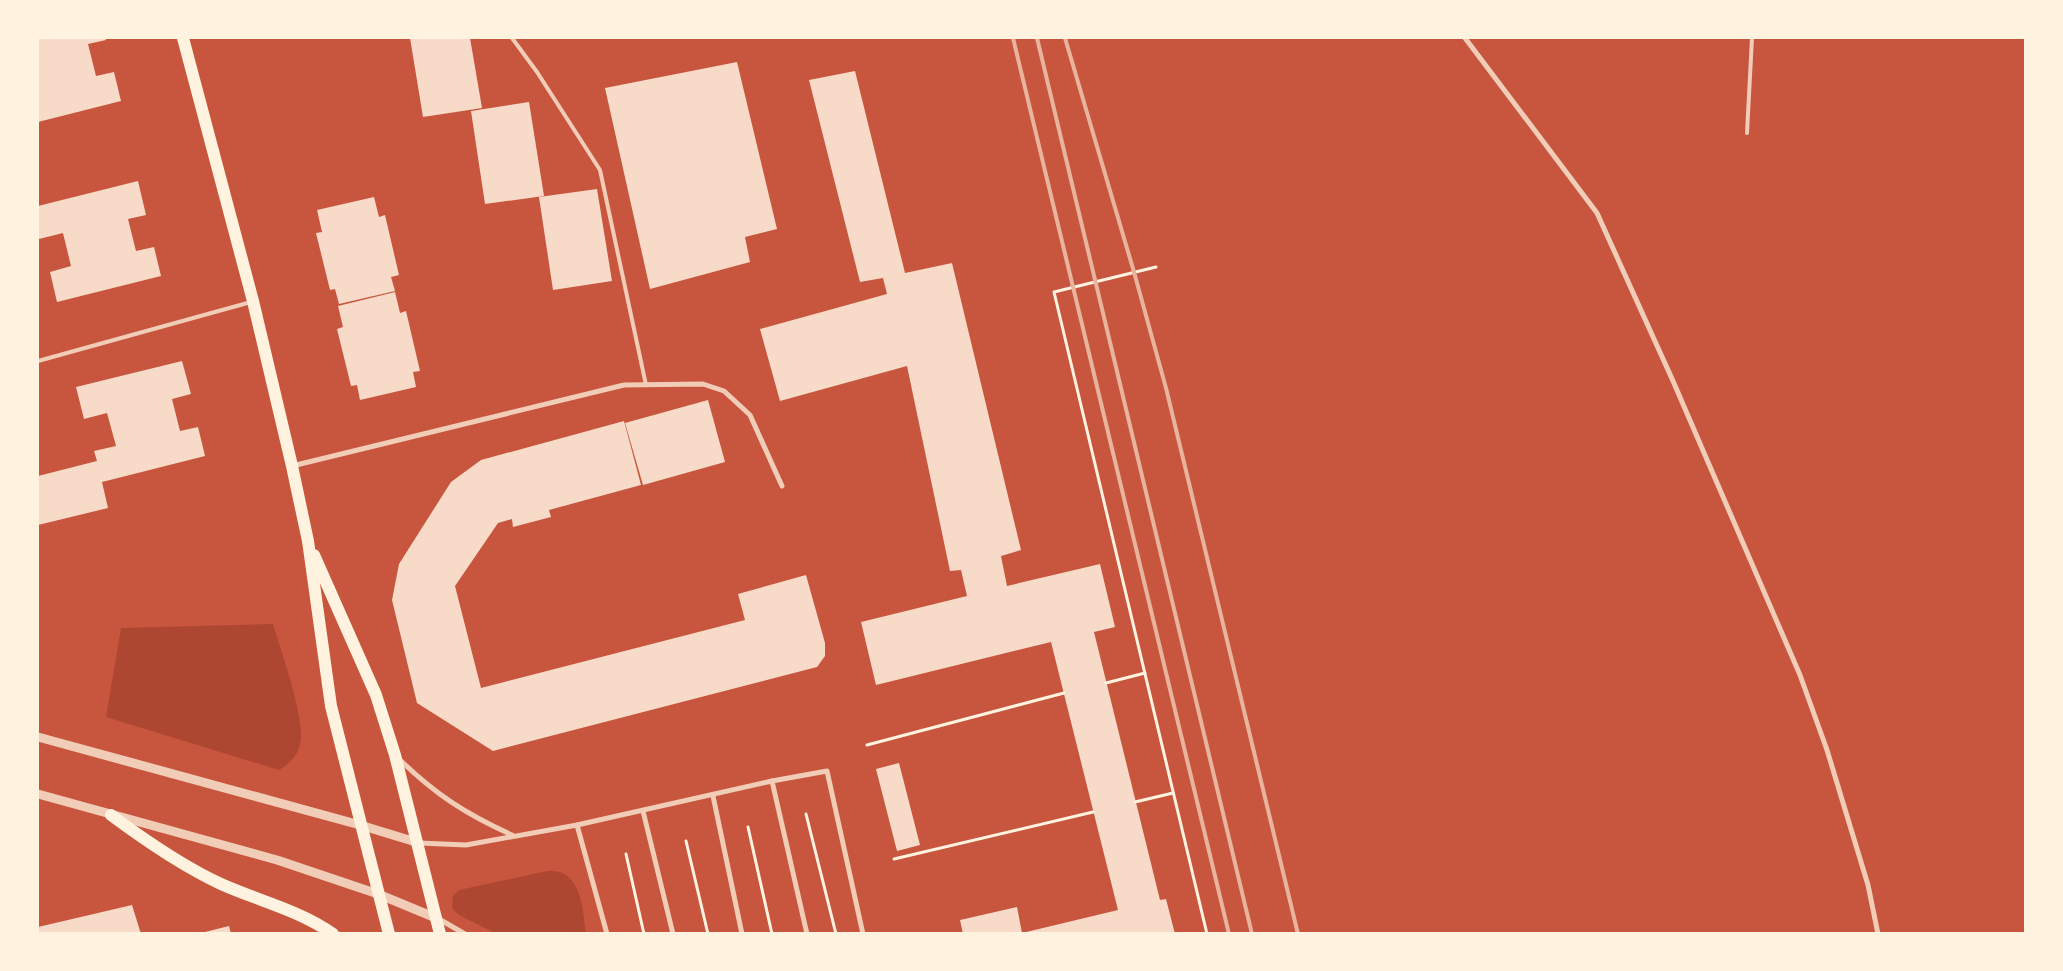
<svg xmlns="http://www.w3.org/2000/svg" width="2063" height="971" font-family="'Source Sans 3',sans-serif">
  <style>
    .green { fill: #ae4732 }
    .building { fill: #f7dbc8 }
    .lines { fill: none; stroke-linecap: round; stroke-linejoin: round }
    .path { stroke: #fff3e0; stroke-width: 3 }
    .service { stroke: #f1ccb7; stroke-width: 4 }
    .minor { stroke: #f1ccb7; stroke-width: 5 }
    .tertiary { stroke: #f1ccb7; stroke-width: 9 }
    .primary { stroke: #fff3e0; stroke-width: 12 }
    .rail { stroke: #e9b49f; stroke-width: 4 }
  </style>
  <rect width="100%" height="100%" fill="#c8553d"/>
  <g class="green">
    <path d="M273,624c8,28 33,95 27,120 -3,13 -11,20 -21,26l-173,-53 15,-89z"/>
    <path d="M548,871c4,0 9,0 12,1 23,9 23,42 26,61h-91l-36,-18 -7,-7 1,-12 6,-6z"/>
  </g>
  <g class="building">
    <polygon points="38,38 106,38 106,40 88,44 96,76 114,72 121,101 38,122"/>
    <polygon points="410,38 470,38 482,108 423,117"/>
    <polygon points="737,62 777,229 745,237 750,262 650,289 605,88"/>
    <polygon points="855,71 905,273 952,263 1021,550 1001,556 1007,586 1100,564 1115,627 1094,632 1160,900 1166,899 1175,934 963,934 960,920 1017,907 1022,933 1118,910 1051,642 876,685 861,622 967,596 961,570 950,571 907,366 780,401 760,329 887,294 883,278 860,282 809,80"/>
    <polygon points="529,102 544,196 485,204 471,111"/>
    <polygon points="138,181 146,215 128,219 136,251 154,247 161,276 57,302 50,272 71,266 63,233 39,239 38,231 38,206"/>
    <polygon points="597,189 612,281 553,290 539,197"/>
    <polygon points="374,197 379,217 385,215 399,275 391,277 395,291 339,304 335,289 330,290 316,233 322,232 317,210"/>
    <polygon points="395,292 400,313 406,311 420,371 413,372 416,387 360,400 357,385 351,386 337,329 343,327 338,306"/>
    <polygon points="182,361 191,394 172,399 180,431 198,427 205,456 102,482 108,508 38,525 38,476 97,461 94,451 116,446 107,413 84,419 76,387"/>
    <polygon points="708,400 725,462 643,485 625,423"/>
    <polygon points="624,421 641,485 549,510 551,517 513,527 512,519 498,523 455,586 481,688 745,620 738,594 806,575 825,643 825,656 817,667 493,751 417,703 392,600 399,564 451,482 481,460"/>
    <polygon points="899,763 920,845 897,851 876,769"/>
    <polygon points="132,905 141,934 38,934 38,927"/>
    <polygon points="229,926 231,934 201,934 201,933"/>
  </g>
  <g class="lines">
    <g class="path">
      <polyline points="1156,267 1054,292 1207,934"/>
      <polyline points="1106,683 1145,673"/>
      <polyline points="867,745 1064,693"/>
      <polyline points="1135,802 1173,793"/>
      <polyline points="806,814 836,934"/>
      <polyline points="748,827 772,934"/>
      <polyline points="686,841 708,934"/>
      <polyline points="626,854 644,934"/>
      <polyline points="894,859 1093,812"/>
    </g>
    <g class="service">
      <polyline points="512,38 537,72 600,170 646,385"/>
      <polyline points="1747,133 1752,38"/>
      <polyline points="38,361 251,302"/>
    </g>
    <g class="minor">
      <polyline points="1465,38 1597,213 1673,381 1800,675 1827,750 1868,885 1878,934"/>
      <polyline points="292,466 624,385 703,384 724,391 750,415 782,486"/>
      <path d="M399,759c37,36 67,55 113,76"/>
      <polyline points="772,781 807,934"/>
      <polyline points="713,796 742,934"/>
      <polyline points="643,811 673,934"/>
      <polyline points="577,825 607,934"/>
      <polyline points="419,843 466,845 577,825 772,781 827,771 863,934"/>
      <polyline points="439,919 465,934"/>
    </g>
    <g class="tertiary">
      <polyline points="38,737 360,825 419,843"/>
      <polyline points="38,794 277,860 378,894 436,918"/>
    </g>
    <g class="primary">
      <polyline points="183,38 253,301 292,466 308,541 331,706 389,934"/>
      <polyline points="314,555 376,695 395,755 440,934"/>
      <path d="M111,815c35,26 71,51 110,69 38,17 78,26 112,50"/>
    </g>
    <g class="rail">
      <polyline points="1013,38 1229,934"/>
      <polyline points="1037,38 1252,934"/>
      <polyline points="1065,38 1134,272 1166,388 1298,934"/>
    </g>
  </g>
  <rect width="2063" height="971" fill="none" stroke="#fff3e0" stroke-width="78"/>
</svg>
